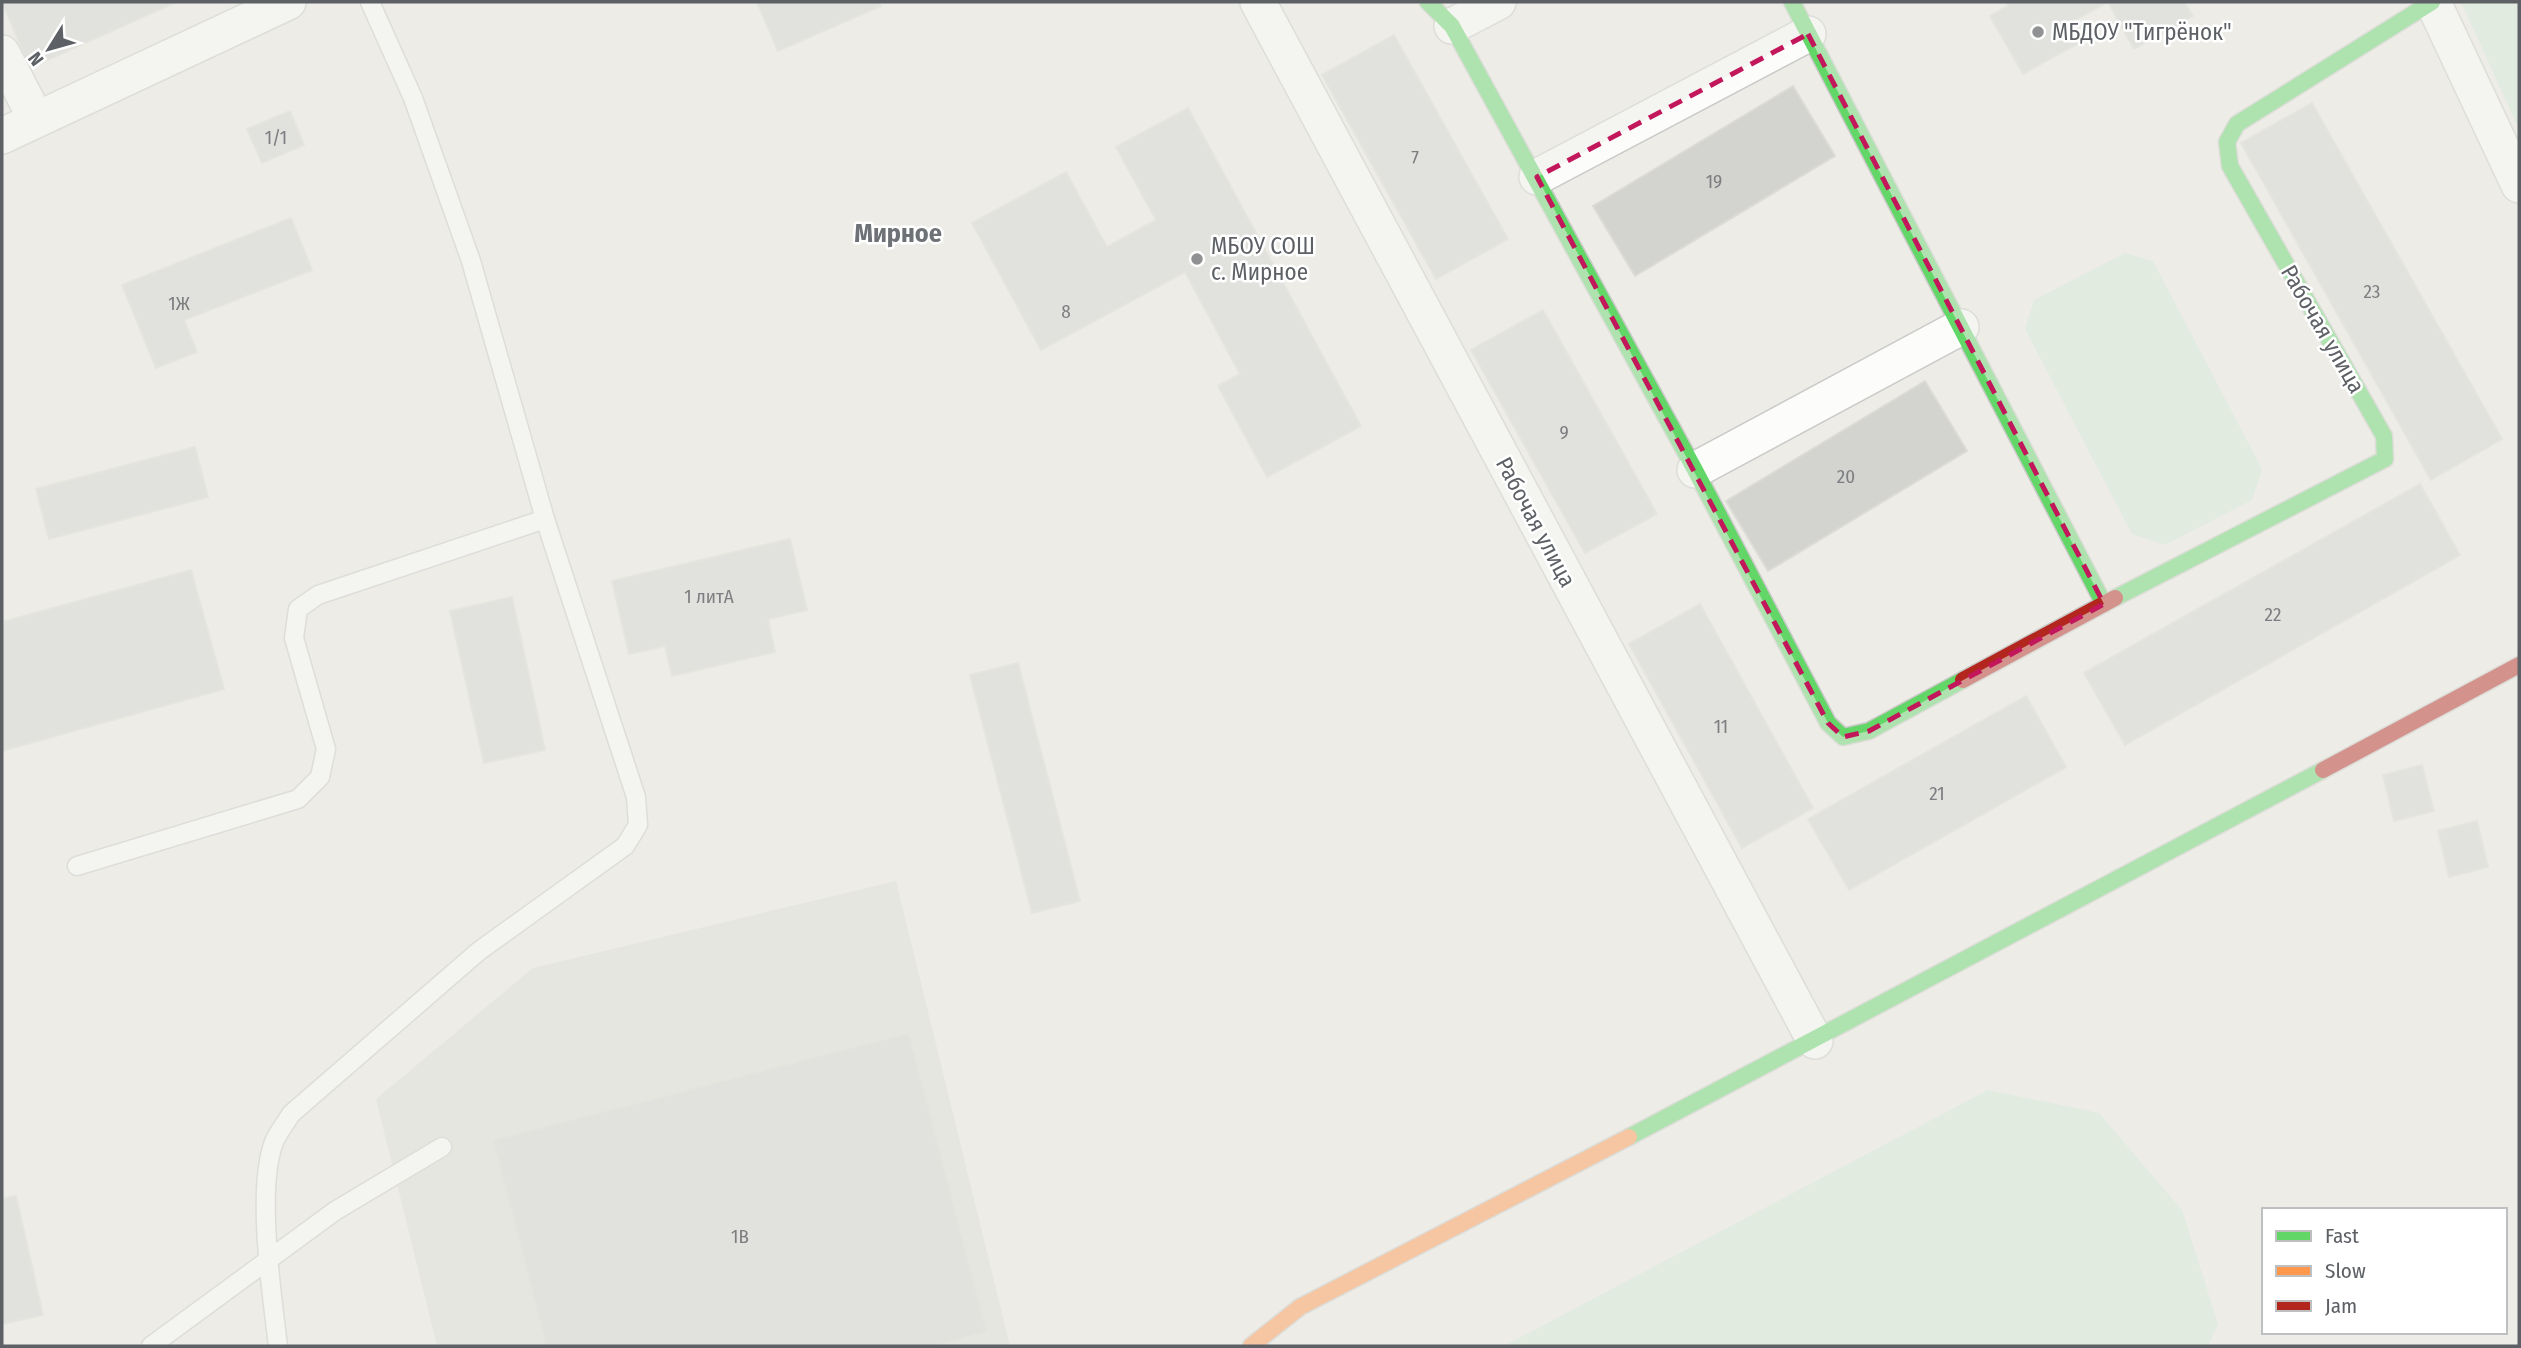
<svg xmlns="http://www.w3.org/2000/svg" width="2521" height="1348" font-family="'Fira Sans Condensed',sans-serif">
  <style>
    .industrial { fill: #deddd8 }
    .green { fill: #d5e9d4 }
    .building { fill: #d3d3d0; stroke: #dcdbd6; stroke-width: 2 }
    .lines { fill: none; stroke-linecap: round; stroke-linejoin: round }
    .lane-casing { stroke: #cacac9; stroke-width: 21 }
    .street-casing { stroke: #cacac9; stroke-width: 38 }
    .fast-casing { stroke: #c9c9c7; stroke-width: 19 }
    .slow-casing { stroke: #c9c9c7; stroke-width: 19 }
    .jam-casing { stroke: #c9c9c7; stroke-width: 19 }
    .lane { stroke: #fcfcfb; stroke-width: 18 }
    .street { stroke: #fcfcfb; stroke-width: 35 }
    .fast { stroke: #63d668; stroke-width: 16 }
    .slow { stroke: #ff974d; stroke-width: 16 }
    .jam { stroke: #b3261e; stroke-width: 16 }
    .marked { fill: none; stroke: #c2185b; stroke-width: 5; stroke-dasharray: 14 9; stroke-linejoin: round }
    .poi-dot { fill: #8f9192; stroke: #fff; stroke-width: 2.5 }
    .labels { text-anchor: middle; stroke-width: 5; stroke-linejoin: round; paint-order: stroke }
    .number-label { font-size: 19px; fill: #7c7e81 }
    .poi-label { font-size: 23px; fill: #5d6065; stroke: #fff; text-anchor: start }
    .street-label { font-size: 23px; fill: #5d6065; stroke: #fff }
    .quarter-label { font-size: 26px; font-weight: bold; fill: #6e7277; stroke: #fff }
  </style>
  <rect width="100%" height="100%" fill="#edece7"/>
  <polygon class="industrial" points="896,881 1010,1346 437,1346 376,1099 533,968"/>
  <g class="green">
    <polygon points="2461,2 2519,2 2519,129"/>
    <polygon points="2125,253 2153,261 2262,469 2252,500 2165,545 2132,534 2025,329 2034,300"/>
    <polygon points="1988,1090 2099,1113 2182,1210 2218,1324 2208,1346 1504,1346"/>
  </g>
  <g class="building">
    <polygon points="2,2 176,2 30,68"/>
    <polygon points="757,2 879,2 881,6 778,51"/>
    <polygon points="2005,2 2184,2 2193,16 2134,49 2108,2 2072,22 2082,41 2023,74 1990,16 2008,6"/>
    <polygon points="1394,35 1508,239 1436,279 1322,75"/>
    <polygon points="1793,86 1835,156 1635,276 1593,206"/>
    <polygon points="2312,103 2502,439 2431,480 2241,143"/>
    <polygon points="1188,108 1361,426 1267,477 1218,386 1240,374 1185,272 1041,350 972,223 1066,172 1107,247 1156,220 1116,147"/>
    <polygon points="290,111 304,145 262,163 247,129"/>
    <polygon points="291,218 312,270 184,320 197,352 156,368 122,285"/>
    <polygon points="1543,310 1657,514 1585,553 1471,350"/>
    <polygon points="1925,381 1967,451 1768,571 1726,501"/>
    <polygon points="195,447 208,497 49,539 36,489"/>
    <polygon points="2420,484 2460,555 2125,745 2084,673"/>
    <polygon points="790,539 807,610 768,619 775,652 672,676 665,646 629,654 612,581"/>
    <polygon points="191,570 224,689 2,751 2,622"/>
    <polygon points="512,597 545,750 484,763 450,611"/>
    <polygon points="1700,604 1813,808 1742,848 1629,644"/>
    <polygon points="1018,663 1080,901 1032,913 970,675"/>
    <polygon points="2026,696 2066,767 1849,890 1808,819"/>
    <polygon points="2422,765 2434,811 2394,821 2383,775"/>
    <polygon points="2477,821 2488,867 2449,877 2438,831"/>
    <polygon points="909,1033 987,1332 933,1346 546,1346 493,1140"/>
    <polygon points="16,1196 43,1315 2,1324 2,1199"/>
  </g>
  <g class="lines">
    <defs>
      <g id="lane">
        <polyline points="77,866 298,799 320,777 326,749 294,638 298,609 318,595 545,519"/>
        <polyline points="151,1346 335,1211 442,1147"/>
        <path d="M278,1346c-6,-51 -22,-157 -4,-204 4,-10 12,-19 17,-28l188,-163 146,-105 13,-21 -2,-28 -91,-278 -74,-258 -58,-163 -43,-96"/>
      </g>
      <g id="street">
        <polyline points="1258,2 1815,1041"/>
        <polyline points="2433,2 2519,185"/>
        <polyline points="1452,26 1498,2"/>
        <polyline points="2,53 36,119"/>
        <polyline points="2,136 288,2"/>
        <polyline points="1537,177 1808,34"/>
        <polyline points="1695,470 1961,327"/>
      </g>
      <g id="fast">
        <polyline points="1428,2 1452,26 1695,470 1828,723 1843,737 1869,731 1963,680"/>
        <polyline points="1792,2 2104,604"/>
        <polyline points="2115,598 2385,459 2384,436 2230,166 2227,142 2237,124 2432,2"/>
        <polyline points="1629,1137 2323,770"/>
      </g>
      <polyline id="slow" points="1251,1346 1300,1307 1629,1137"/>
      <g id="jam">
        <polyline points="1963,680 2115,598"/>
        <polyline points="2323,770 2519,665"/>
      </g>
    </defs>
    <use href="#lane" class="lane-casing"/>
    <use href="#street" class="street-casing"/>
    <use href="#fast" class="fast-casing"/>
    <use href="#slow" class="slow-casing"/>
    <use href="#jam" class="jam-casing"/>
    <use href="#lane" class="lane"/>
    <use href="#street" class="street"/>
    <use href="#fast" class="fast"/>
    <use href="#slow" class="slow"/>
    <use href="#jam" class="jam"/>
  </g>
  <path d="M0 0H2521V1348H0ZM1808,34l296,570 -235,127 -26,6 -15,-14 -291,-546z" fill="#edece7" fill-opacity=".55" fill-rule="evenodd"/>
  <path class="marked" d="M1808,34l296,570 -235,127 -26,6 -15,-14 -291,-546z"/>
  <g class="poi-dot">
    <circle cx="2038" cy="32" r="7"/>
    <circle cx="1197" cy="259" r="7"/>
  </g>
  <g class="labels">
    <g class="number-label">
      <text x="276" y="144">1/1</text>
      <text x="1415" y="164">7</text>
      <text x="1714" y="188">19</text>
      <text x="2372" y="298">23</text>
      <text x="179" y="310">1Ж</text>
      <text x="1066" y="318">8</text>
      <text x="1564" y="439">9</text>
      <text x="1846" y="483">20</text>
      <text x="709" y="603">1 литА</text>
      <text x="2273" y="621">22</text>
      <text x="1721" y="733">11</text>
      <text x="1937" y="800">21</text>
      <text x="740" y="1243">1В</text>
    </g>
    <g class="poi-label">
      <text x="2052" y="40">МБДОУ "Тигрёнок"</text>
      <text x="1211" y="254">МБОУ СОШ<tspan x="1211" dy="26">с. Мирное</tspan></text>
    </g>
    <g class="street-label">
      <text transform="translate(2323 329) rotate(60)" y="8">Рабочая улица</text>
      <text transform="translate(1536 522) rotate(62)" y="8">Рабочая улица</text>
    </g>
    <g class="quarter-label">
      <text x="898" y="242">Мирное</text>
    </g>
  </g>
  <rect width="2521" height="1348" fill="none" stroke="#5d6065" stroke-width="7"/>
  <rect x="2262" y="1208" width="245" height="126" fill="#ffffff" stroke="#bebfc1" stroke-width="2"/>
  <rect x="2276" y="1231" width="35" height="10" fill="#63d668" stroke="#bebfc1" stroke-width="2"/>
  <text x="2325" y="1243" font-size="21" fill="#5d6065">Fast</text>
  <rect x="2276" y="1266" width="35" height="10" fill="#ff974d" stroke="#bebfc1" stroke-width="2"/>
  <text x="2325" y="1278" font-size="21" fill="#5d6065">Slow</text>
  <rect x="2276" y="1301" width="35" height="10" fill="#b3261e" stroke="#bebfc1" stroke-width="2"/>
  <text x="2325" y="1313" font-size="21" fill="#5d6065">Jam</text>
  <g transform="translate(49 49) rotate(233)" stroke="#ffffff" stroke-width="5" paint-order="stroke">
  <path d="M0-5L12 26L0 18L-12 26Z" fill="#5d6065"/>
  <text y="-10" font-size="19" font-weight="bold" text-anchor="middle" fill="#5d6065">N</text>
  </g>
</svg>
